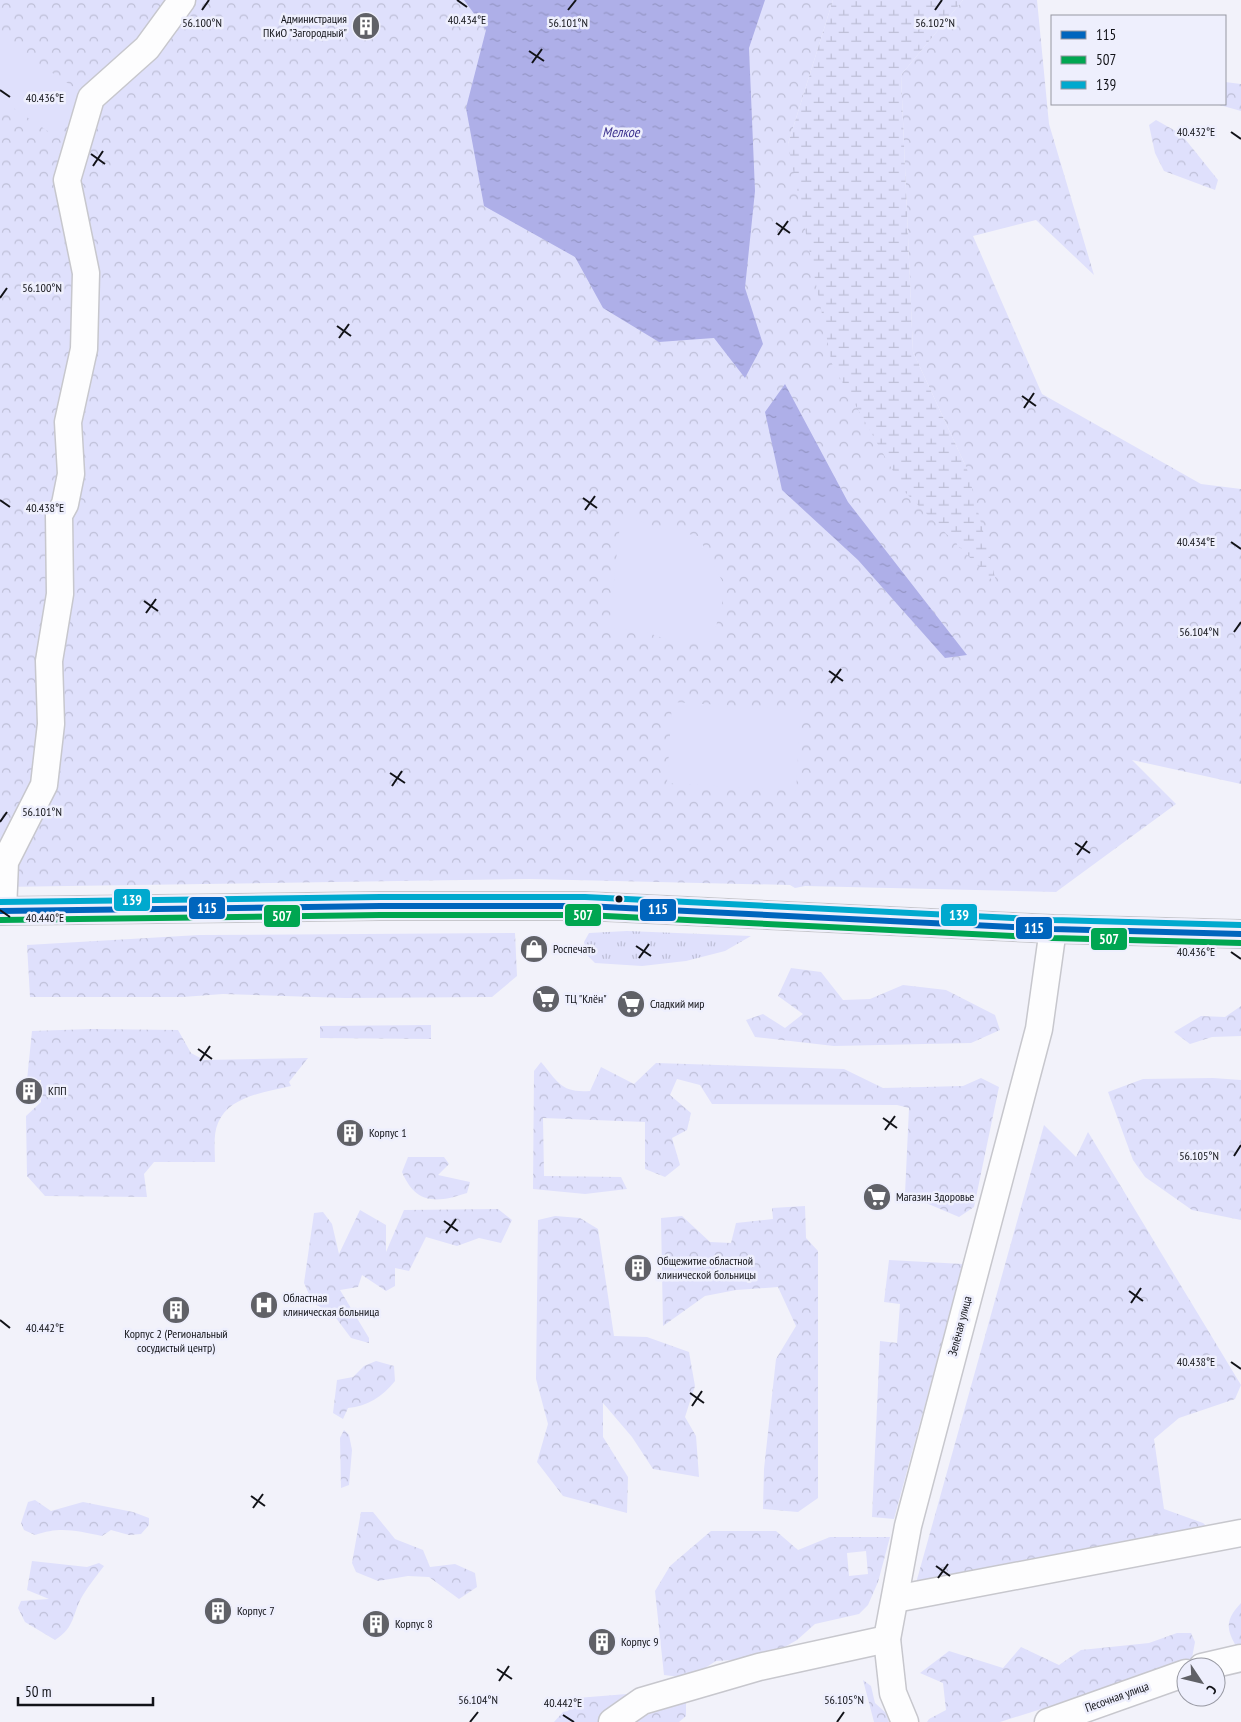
<svg xmlns="http://www.w3.org/2000/svg" width="1241" height="1722" font-family="'PT Sans Narrow',sans-serif">
  <style>
    .grass { fill: url(#grass-tufts) }
    .forest { fill: url(#forest-crowns); fill-rule: evenodd }
    .wetland { fill: url(#wetland-marsh) }
    .pitch { fill: #dfe0fc }
    .water { fill: url(#water-ripples) }
    .lines { fill: none; stroke-linecap: round; stroke-linejoin: round }
    .minor-casing { stroke: #c7c7cd; stroke-width: 29 }
    .major-casing { stroke: #c7c7cd; stroke-width: 30 }
    .minor { stroke: #fdfdfe; stroke-width: 26 }
    .major { stroke: #fdfdfe; stroke-width: 28 }
    .bus-1-casing { stroke: #eeeffd; stroke-width: 10 }
    .bus-2-casing { stroke: #eeeffd; stroke-width: 10 }
    .bus-3-casing { stroke: #eeeffd; stroke-width: 10 }
    .bus-1 { stroke: #0065bd; stroke-width: 6 }
    .bus-2 { stroke: #00a651; stroke-width: 6 }
    .bus-3 { stroke: #00a9ce; stroke-width: 6 }
    .ticks { fill: none; stroke: #121318; stroke-width: 2 }
    .bus-dot { fill: #121318; stroke: #eeeffd; stroke-width: 2 }
    .labels { text-anchor: middle; stroke-width: 5; stroke-linejoin: round; paint-order: stroke }
    .poi-label { font-size: 12px; fill: #121318; stroke: #eeeffd; text-anchor: start }
    .street-label { font-size: 12px; fill: #121318; stroke: #eeeffd }
    .water-label { font-size: 14px; font-style: italic; fill: #3f3590; stroke: #eeeffd }
    .ticks-label { font-size: 12px; text-anchor: middle; fill: #121318; stroke: #eeeffd; stroke-width: 5; stroke-linejoin: round; paint-order: stroke }
    .line-badge { stroke: #eeeffd; stroke-width: 2 }
    .badge-label { font-size: 14px; text-anchor: middle; font-weight: bold; fill: #fff }
  </style>
  <defs>
    <pattern id="grass-tufts" width="24" height="20" patternUnits="userSpaceOnUse" patternTransform="scale(1.25)"><rect width="24" height="20" fill="#dfe0fc"/><path d="M3 7l-1-3M5 7V3M7 7l1-3M15 17l-1-3M17 17v-4M19 17l1-3" fill="none" stroke="#bebfd7"/></pattern>
    <pattern id="forest-crowns" width="20" height="18" patternUnits="userSpaceOnUse" patternTransform="scale(1.25)"><rect width="20" height="18" fill="#dfe0fc"/><path d="M2 6a3 3 0 1 1 6 0M12 15a3 3 0 1 1 6 0" fill="none" stroke="#bebfd7"/></pattern>
    <pattern id="wetland-marsh" width="20" height="14" patternUnits="userSpaceOnUse" patternTransform="scale(1.25)"><rect width="20" height="14" fill="#dfe0fc"/><path d="M1 5h8M5 5V1M11 12h8M15 12V8" fill="none" stroke="#bebfd7"/></pattern>
    <pattern id="water-ripples" width="26" height="14" patternUnits="userSpaceOnUse" patternTransform="scale(1.25)"><rect width="26" height="14" fill="#aeafe8"/><path d="M2 4q2-2 4 0t4 0M15 11q2-2 4 0t4 0" fill="none" stroke="#9596c6"/></pattern>
  </defs>
  <rect width="100%" height="100%" fill="#f2f2fa"/>
  <polygon class="grass" points="627,931 751,936 725,951 686,961 642,966 595,963 586,954 584,942 589,933"/>
  <g class="forest">
    <polygon points="0,0 833,0 788,144 967,469 913,352 901,75 963,0 1037,0 1049,124 1094,275 1036,220 973,236 1042,394 1201,484 1241,489 1241,784 1132,760 1176,804 1056,892 805,886 795,888 790,885 530,879 0,887"/>
    <polygon points="1225,82 1241,84 1241,111 1216,104 1225,104"/>
    <polygon points="1156,120 1181,134 1218,180 1215,190 1164,171 1155,153 1149,125"/>
    <polygon points="515,933 517,976 492,997 345,998 223,994 183,997 30,997 27,945 199,935"/>
    <polygon points="791,968 821,972 843,1000 870,999 903,985 946,990 995,1015 1000,1030 971,1043 834,1046 755,1037 746,1020 763,1014 785,1028 803,1014 778,996"/>
    <polygon points="1241,1006 1241,1036 1212,1037 1190,1044 1174,1032 1201,1016 1225,1017"/>
    <polygon points="431,1025 431,1039 320,1038 320,1026"/>
    <path d="M91,1029l87,1 13,23 13,7 104,-2 -19,24 2,4c-25,6 -62,10 -73,37 -5,11 -3,28 -3,39h-61l-10,12 3,23 -102,-1 -18,-20 -1,-60 15,-14v-22h-14l5,-49z"/>
    <path d="M541,1062c17,20 20,31 49,29l11,-24 33,17 22,-21 188,6 39,19 80,-2 18,-8 18,9 -25,120 -15,10 -54,-23 4,-86 -12,-3 -185,-1 -12,-19 -23,-6 -7,16 21,18 -4,17 -15,8 8,27 -15,12 -20,-8v-47l-102,-4 1,58 77,1 6,12 -42,5 -52,-5 1,-118z"/>
    <polygon points="1213,1078 1241,1080 1241,1220 1192,1210 1145,1177 1133,1160 1108,1092 1143,1079"/>
    <polygon points="1044,1125 1076,1157 1088,1132 1241,1385 1235,1399 1179,1418 1154,1439 1164,1509 1203,1523 1212,1531 916,1583"/>
    <path d="M408,1157h36l5,7 -11,11 32,7 -3,11c-30,10 -51,12 -65,-21z"/>
    <polygon points="805,1206 806,1238 818,1251 818,1498 798,1512 763,1509 764,1469 776,1359 796,1326 778,1287 736,1290 705,1296 663,1326 661,1218 682,1216 710,1242 731,1243 736,1223 773,1219 772,1208"/>
    <polygon points="498,1209 512,1220 501,1243 479,1238 457,1246 426,1237 409,1271 395,1268 395,1286 386,1291 362,1275 358,1287 340,1290 369,1338 369,1343 351,1338 333,1314 313,1303 304,1283 314,1213 323,1212 332,1224 339,1254 360,1210 386,1225 386,1252 404,1210"/>
    <polygon points="555,1216 580,1218 598,1229 614,1336 647,1337 689,1352 695,1386 685,1417 696,1436 699,1477 653,1469 632,1437 603,1403 603,1437 628,1477 627,1513 563,1496 537,1462 548,1424 536,1379 538,1220"/>
    <polygon points="889,1260 963,1264 894,1519 872,1517 880,1341 897,1343 900,1304 884,1302"/>
    <path d="M376,1361l18,5 1,15c-13,16 -27,25 -47,27l-5,11 -10,-6 4,-33 16,-3 11,-11z"/>
    <polygon points="344,1430 349,1435 352,1450 349,1485 341,1488 340,1438"/>
    <path d="M35,1500l16,11 32,-9 50,10 16,6v7l-8,9 -12,1 -18,-5 -9,6c-26,-5 -41,-10 -67,-1l-11,-5 -3,-7 7,-21z"/>
    <polygon points="361,1512 373,1512 395,1539 423,1550 430,1567 455,1564 475,1573 477,1587 459,1599 429,1577 408,1576 378,1581 356,1572 352,1563"/>
    <path d="M711,1531h65l22,19 32,-13h60l-12,45 -10,23 -9,9 -44,10 -18,16 -32,18 -49,3 -27,17 -25,-3 -9,-84 15,-25zM866,1551l2,23 -19,2 -2,-23z"/>
    <path d="M32,1561l55,6 12,-4 5,3c-7,9 -15,19 -21,29 -11,18 -7,32 -28,45l-30,-18 -7,-14 3,-7 28,-2 -22,-9z"/>
    <path d="M1241,1603v50h-1c-12,-21 -18,-30 1,-50z"/>
    <polygon points="1177,1633 1191,1633 1195,1642 1192,1658 1175,1667 1000,1722 927,1722 929,1719 946,1710 943,1683 920,1673 949,1651 1003,1668 1021,1647 1059,1665 1081,1650 1149,1643"/>
    <polygon points="863,1680 871,1686 875,1703 886,1713 889,1722 874,1722"/>
    <polygon points="627,1694 598,1722 554,1722 563,1712 568,1711 577,1698"/>
    <polygon points="686,1702 686,1716 679,1722 625,1722"/>
  </g>
  <polygon class="wetland" points="833,0 963,0 901,75 913,352 967,469 997,585 905,492 832,364 788,144"/>
  <g class="pitch">
    <polygon points="0,38 84,94 55,136 0,99"/>
    <polygon points="621,515 659,528 698,536 726,588 712,642 671,641 643,631 609,628"/>
    <polygon points="672,702 801,710 796,791 667,783"/>
  </g>
  <g class="water">
    <polygon points="464,0 765,0 749,48 755,191 745,288 763,344 745,378 714,338 659,342 603,308 575,257 484,206 466,108 486,30"/>
    <polygon points="785,384 848,502 967,655 945,658 858,560 782,490 765,412"/>
  </g>
  <g class="lines">
    <defs>
      <g id="minor">
        <polyline points="3,911 5,862 44,785 51,724 49,661 60,594 59,515 65,504 71,474 68,422 84,349 86,273 67,180 91,98 147,48 182,0"/>
        <polyline points="895,1599 1241,1533"/>
        <polyline points="1202,1667 1241,1658"/>
        <polyline points="612,1722 642,1701 759,1667 887,1639"/>
        <polyline points="905,1722 893,1693 887,1639 908,1526 1039,1029 1053,929"/>
        <polyline points="1048,1722 1186,1673"/>
      </g>
      <polyline id="major" points="0,911 380,906 585,906 1053,929 1241,934"/>
    </defs>
    <use href="#minor" class="minor-casing"/>
    <use href="#major" class="major-casing"/>
    <use href="#minor" class="minor"/>
    <use href="#major" class="major"/>
    <defs>
      <polyline id="bus-1" points="0,911 380,906 585,906 1053,929 1241,934"/>
      <polyline id="bus-2" points="0,920 380,915 585,915 1053,938 1241,943"/>
      <polyline id="bus-3" points="0,902 380,897 585,897 1053,920 1241,925"/>
    </defs>
    <use href="#bus-1" class="bus-1-casing"/>
    <use href="#bus-2" class="bus-2-casing"/>
    <use href="#bus-3" class="bus-3-casing"/>
    <use href="#bus-1" class="bus-1"/>
    <use href="#bus-2" class="bus-2"/>
    <use href="#bus-3" class="bus-3"/>
  </g>
  <path class="ticks" d="M457,0l10,7M202,10l7,-10M568,10l8,-10M935,10l7,-10M529,51l15,10M532,63l10,-14M0,90l10,7M1231,132l10,7M91,154l14,10M93,166l10,-15M776,223l14,10M778,235l10,-14M0,298l7,-10M337,326l14,10M339,338l10,-14M1022,396l14,10M1024,408l10,-15M583,498l14,10M0,500l10,7M585,510l10,-14M1231,542l10,7M144,601l14,10M146,613l10,-14M1234,632l7,-10M829,671l14,10M831,683l10,-14M390,773l15,10M392,786l10,-15M0,822l7,-10M1075,843l15,10M1077,855l10,-14M0,910l10,7M636,946l15,10M1231,952l10,7M639,958l10,-14M198,1049l14,10M200,1061l10,-15M883,1118l14,10M885,1130l10,-14M1234,1156l7,-11M444,1221l14,10M446,1233l10,-14M1129,1291l14,10M1131,1303l10,-15M0,1320l10,8M1231,1362l10,7M690,1393l14,10M692,1406l10,-15M251,1496l14,10M253,1508l10,-14M936,1566l14,10M938,1578l10,-14M497,1669l15,10M499,1681l10,-15M563,1715l11,7M470,1722l8,-10M837,1722l7,-10"/>
  <defs>
    <symbol id="building-disc" viewBox="-11 -11 22 22"><circle r="9.5" fill="#606167" stroke="#eeeffd"/><path d="M-4-6H4V6H1V3H-1V6H-4ZM-2.5-4.3h1.7v1.8h-1.7ZM.8-4.3h1.7v1.8H.8ZM-2.5-1h1.7V.8h-1.7ZM.8-1h1.7V.8H.8Z" fill="#fff"/></symbol>
    <symbol id="shop-disc" viewBox="-11 -11 22 22"><circle r="9.5" fill="#606167" stroke="#eeeffd"/><path d="M-5-2.5h2.3a2.7 3.5 0 0 1 5.4 0H5L5.5 6h-11ZM-1.5-2.5h3a1.5 2.3 0 0 0-3 0Z" fill="#fff"/></symbol>
    <symbol id="supermarket-disc" viewBox="-11 -11 22 22"><circle r="9.5" fill="#606167" stroke="#eeeffd"/><path d="M-6-5.5h2.5l.6 2H6L4.5 2H-2.5L-4.4-4H-6ZM-1.5 3.2a1.3 1.3 0 1 0 .1 0ZM3 3.2a1.3 1.3 0 1 0 .1 0Z" fill="#fff"/></symbol>
    <symbol id="hospital-disc" viewBox="-11 -11 22 22"><circle r="9.5" fill="#606167" stroke="#eeeffd"/><path d="M-5-5h3v3.5h4V-5h3V5h-3V1.5h-4V5h-3Z" fill="#fff"/></symbol>
  </defs>
  <g fill-rule="evenodd">
    <use href="#building-disc" x="350" y="10" width="32" height="32"/>
    <use href="#shop-disc" x="518" y="933" width="32" height="32"/>
    <use href="#supermarket-disc" x="530" y="983" width="32" height="32"/>
    <use href="#supermarket-disc" x="615" y="988" width="32" height="32"/>
    <use href="#building-disc" x="13" y="1075" width="32" height="32"/>
    <use href="#building-disc" x="334" y="1117" width="32" height="32"/>
    <use href="#supermarket-disc" x="861" y="1181" width="32" height="32"/>
    <use href="#building-disc" x="622" y="1252" width="32" height="32"/>
    <use href="#hospital-disc" x="248" y="1289" width="32" height="32"/>
    <use href="#building-disc" x="160" y="1294" width="32" height="32"/>
    <use href="#building-disc" x="202" y="1595" width="32" height="32"/>
    <use href="#building-disc" x="360" y="1608" width="32" height="32"/>
    <use href="#building-disc" x="586" y="1626" width="32" height="32"/>
  </g>
  <circle class="bus-dot" cx="619" cy="899" r="4.5"/>
  <g class="labels">
    <g class="poi-label">
      <text x="347" y="23" text-anchor="end">Администрация<tspan x="347" dy="14">ПКиО "Загородный"</tspan></text>
      <text x="553" y="953">Роспечать</text>
      <text x="565" y="1003">ТЦ "Клён"</text>
      <text x="650" y="1008">Сладкий мир</text>
      <text x="48" y="1095">КПП</text>
      <text x="369" y="1137">Корпус 1</text>
      <text x="896" y="1201">Магазин Здоровье</text>
      <text x="657" y="1265">Общежитие областной<tspan x="657" dy="14">клинической больницы</tspan></text>
      <text x="283" y="1302">Областная<tspan x="283" dy="14">клиническая больница</tspan></text>
      <text x="176" y="1338" text-anchor="middle">Корпус 2 (Региональный<tspan x="176" dy="14">сосудистый центр)</tspan></text>
      <text x="237" y="1615">Корпус 7</text>
      <text x="395" y="1628">Корпус 8</text>
      <text x="621" y="1646">Корпус 9</text>
    </g>
    <g class="street-label">
      <text transform="translate(960 1326) rotate(-75)" y="4">Зелёная улица</text>
      <text transform="translate(1117 1697) rotate(-20)" y="4">Песочная улица</text>
    </g>
    <g class="water-label">
      <text x="621" y="137">Мелкое</text>
    </g>
  </g>
  <g class="ticks-label">
    <text x="467" y="24">40.434°E</text>
    <text x="202" y="27">56.100°N</text>
    <text x="568" y="27">56.101°N</text>
    <text x="935" y="27">56.102°N</text>
    <text x="45" y="102">40.436°E</text>
    <text x="1196" y="136">40.432°E</text>
    <text x="42" y="292">56.100°N</text>
    <text x="45" y="512">40.438°E</text>
    <text x="1196" y="546">40.434°E</text>
    <text x="1199" y="636">56.104°N</text>
    <text x="42" y="816">56.101°N</text>
    <text x="45" y="922">40.440°E</text>
    <text x="1196" y="956">40.436°E</text>
    <text x="1199" y="1160">56.105°N</text>
    <text x="45" y="1332">40.442°E</text>
    <text x="1196" y="1366">40.438°E</text>
    <text x="478" y="1704">56.104°N</text>
    <text x="844" y="1704">56.105°N</text>
    <text x="563" y="1707">40.442°E</text>
  </g>
  <g class="line-badge">
    <rect x="113" y="888" width="38" height="24" rx="5" fill="#00a9ce"/>
    <rect x="188" y="896" width="38" height="24" rx="5" fill="#0065bd"/>
    <rect x="639" y="898" width="38" height="24" rx="5" fill="#0065bd"/>
    <rect x="564" y="903" width="38" height="24" rx="5" fill="#00a651"/>
    <rect x="940" y="903" width="38" height="24" rx="5" fill="#00a9ce"/>
    <rect x="263" y="904" width="38" height="24" rx="5" fill="#00a651"/>
    <rect x="1015" y="916" width="38" height="24" rx="5" fill="#0065bd"/>
    <rect x="1090" y="927" width="38" height="24" rx="5" fill="#00a651"/>
  </g>
  <g class="badge-label">
    <text x="132" y="905">139</text>
    <text x="207" y="913">115</text>
    <text x="658" y="914">115</text>
    <text x="583" y="920">507</text>
    <text x="959" y="920">139</text>
    <text x="282" y="921">507</text>
    <text x="1034" y="933">115</text>
    <text x="1109" y="944">507</text>
  </g>
  <rect x="1051" y="15" width="175" height="90" fill="#eeeffd" stroke="#9697a1"/>
  <rect x="1061" y="31" width="25" height="8" fill="#0065bd" stroke="#9697a1"/>
  <text x="1096" y="40" font-size="15" fill="#121318">115</text>
  <rect x="1061" y="56" width="25" height="8" fill="#00a651" stroke="#9697a1"/>
  <text x="1096" y="65" font-size="15" fill="#121318">507</text>
  <rect x="1061" y="81" width="25" height="8" fill="#00a9ce" stroke="#9697a1"/>
  <text x="1096" y="90" font-size="15" fill="#121318">139</text>
  <g transform="translate(1201 1682) rotate(125)"><circle r="24" fill="#eeeffd" stroke="#9697a1"/>
  <path d="M0-4L9 19L0 12L-9 19Z" fill="#606167"/>
  <text y="-8" font-size="14" font-weight="bold" text-anchor="middle" fill="#121318">С</text>
  </g>
  <path d="M18 1697v8h135v-8" fill="none" stroke="#121318" stroke-width="2.5"/>
  <text x="25" y="1697" font-size="15" fill="#121318" stroke="#eeeffd" stroke-width="4" paint-order="stroke">50 m</text>
</svg>
